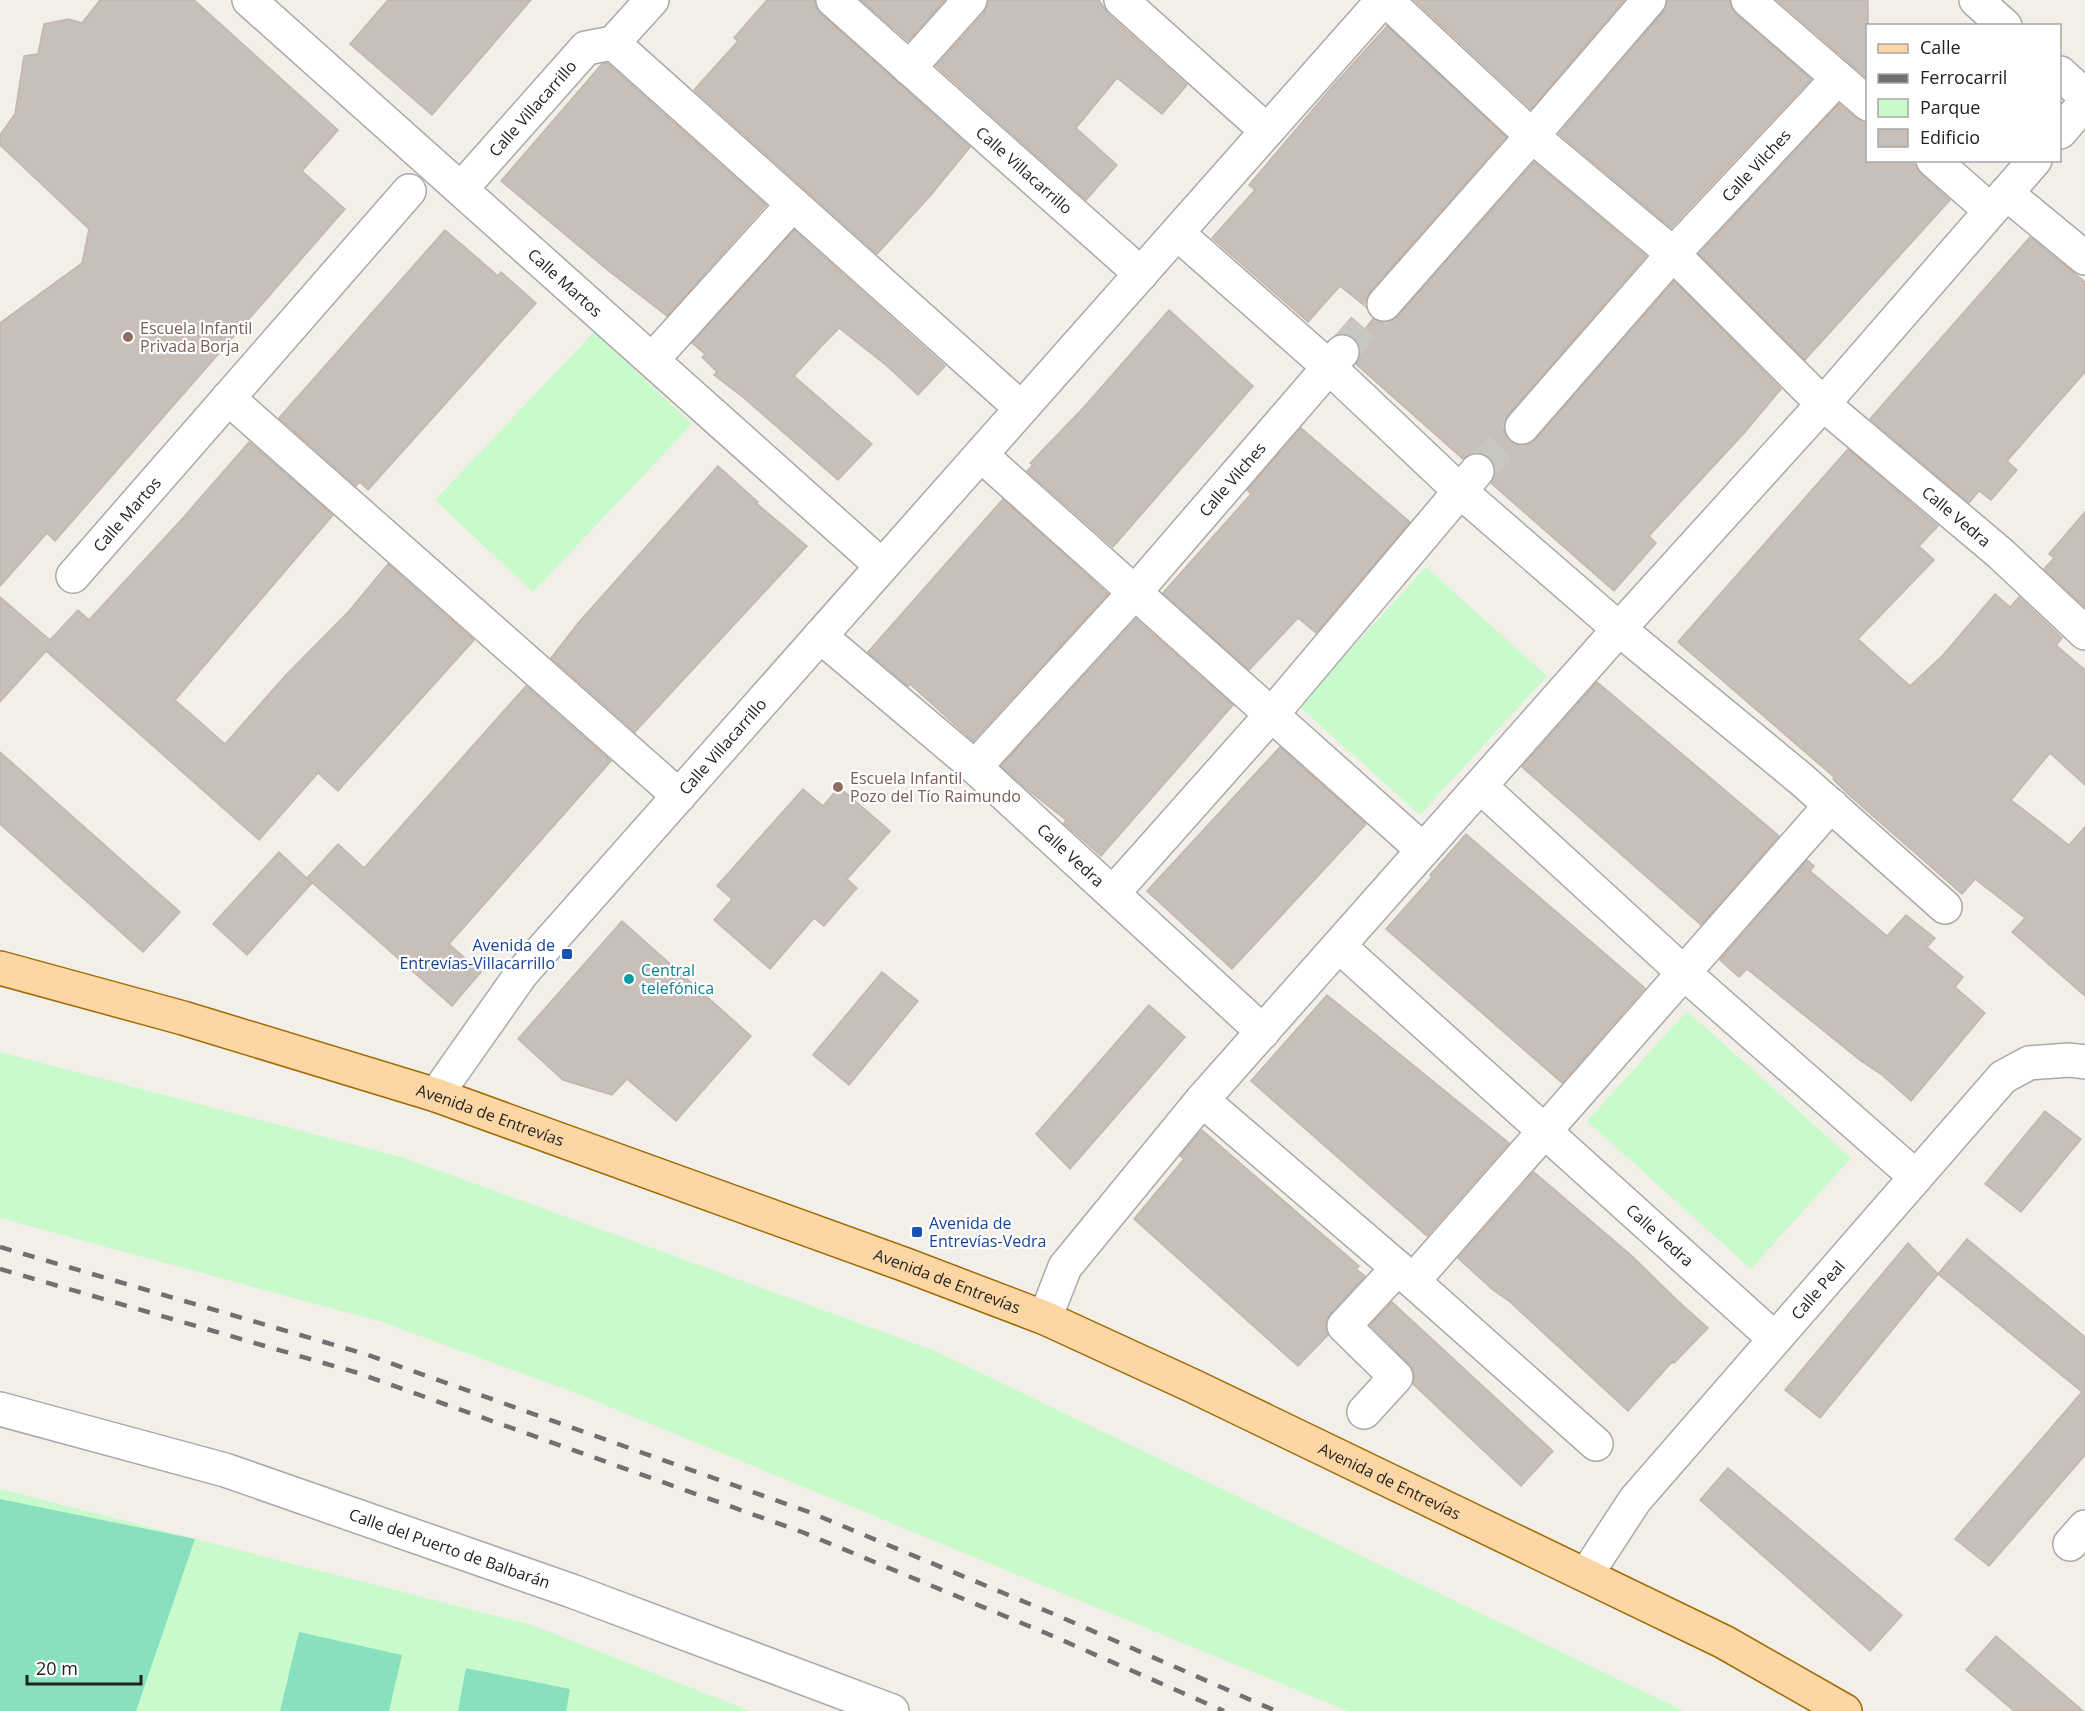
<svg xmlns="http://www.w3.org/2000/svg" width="2085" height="1711" font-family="'Open Sans',sans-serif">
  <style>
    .park { fill: #c8facc }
    .pitch { fill: #88e0be }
    .building { fill: #c7bfb8; stroke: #c4b6ab; stroke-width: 1.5 }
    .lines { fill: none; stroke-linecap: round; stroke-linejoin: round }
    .minor-tunnel { stroke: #c8c6c1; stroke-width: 33; stroke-dasharray: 33 16; stroke-linecap: butt }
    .minor-casing { stroke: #a9a9a9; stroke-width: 36 }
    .major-casing { stroke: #a06b00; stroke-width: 36 }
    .minor { stroke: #fff; stroke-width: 33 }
    .major { stroke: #fcd6a4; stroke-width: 33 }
    .rail { stroke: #707070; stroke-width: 4.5; stroke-dasharray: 12 12; stroke-linecap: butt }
    .education-dot { fill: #8d6e63; stroke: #fff; stroke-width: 2 }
    .transit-dot { fill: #1a4fb4; stroke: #fff; stroke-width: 2 }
    .culture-dot { fill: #0f9aa8; stroke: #fff; stroke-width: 2 }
    .labels { text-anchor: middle; stroke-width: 4.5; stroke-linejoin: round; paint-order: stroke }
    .street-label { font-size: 16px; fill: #222; stroke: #fff }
    .education-label { font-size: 16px; fill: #785e54; stroke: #fff; text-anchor: start }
    .transit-label { font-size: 16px; fill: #164399; stroke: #fff; text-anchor: end }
    .culture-label { font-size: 16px; fill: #0d838f; stroke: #fff; text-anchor: start }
  </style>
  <rect width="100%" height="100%" fill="#f2efe9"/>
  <g class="park">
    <polygon points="594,332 692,424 533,592 435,500"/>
    <polygon points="1426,567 1547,676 1420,815 1299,706"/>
    <polygon points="1687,1011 1851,1158 1751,1269 1587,1121"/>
    <polygon points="0,1052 401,1157 933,1350 1684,1711 1348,1711 573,1392 382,1322 0,1218"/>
    <polygon points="0,1489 532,1625 750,1711 0,1711"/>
  </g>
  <g class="pitch">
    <polygon points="0,1499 195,1539 136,1711 0,1711"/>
    <polygon points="299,1632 402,1655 389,1711 280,1711"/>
    <polygon points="466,1668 570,1689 566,1711 458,1711"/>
  </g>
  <g class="building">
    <polygon points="100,0 194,0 338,130 302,171 345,209 55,541 47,533 0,586 0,323 82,263 89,229 0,145 0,135 15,114 24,56 38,54 44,24 69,19 82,23"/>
    <polygon points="388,0 531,0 432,115 350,44"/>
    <polygon points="767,0 815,0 815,6 821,14 970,147 931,195 877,254 694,90 738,41 734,38"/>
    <polygon points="861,0 945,0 908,41"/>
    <polygon points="988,0 1099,0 1108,14 1187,85 1162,114 1117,78 1076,128 1117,165 1086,200 936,66 984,13"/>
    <polygon points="1414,0 1624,0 1531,109"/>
    <polygon points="1667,0 1730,0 1731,7 1736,14 1811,79 1671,228 1559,134 1663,12"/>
    <polygon points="1777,0 1868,0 1868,79"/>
    <polygon points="1387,26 1506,137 1370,292 1366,300 1366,307 1340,286 1308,322 1212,238 1255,190 1249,185 1332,87"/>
    <polygon points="607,63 766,205 667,316 610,272 501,181 602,64"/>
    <polygon points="1839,104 1856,118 1868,122 1868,160 1911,160 1921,174 1950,200 1805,360 1699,254"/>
    <polygon points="1534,162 1646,256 1508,415 1504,424 1504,432 1509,441 1519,445 1529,444 1536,439 1674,281 1781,389 1746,431 1649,536 1656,543 1614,591 1491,483 1495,474 1495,465 1489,457 1480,453 1470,454 1463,459 1356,364 1360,355 1360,346 1356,340 1373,319 1381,322 1389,322 1398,316"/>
    <polygon points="445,230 498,276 501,272 536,303 368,490 360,482 356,486 279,418"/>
    <polygon points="794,230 945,366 918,395 887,366 839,328 817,351 794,376 872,444 838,480 744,398 714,375 717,372 702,357 705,354 692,343"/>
    <polygon points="2030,237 2085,282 2085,372 2007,461 2017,470 1991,500 1979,491 1969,503 1870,419"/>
    <polygon points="1169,310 1253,386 1113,547 1027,471 1033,465 1030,463 1084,407"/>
    <polygon points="1301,428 1410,522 1316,633 1298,618 1249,670 1163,593 1251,494 1247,490"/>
    <polygon points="249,442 333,515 175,700 225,744 285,676 349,611 388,564 474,640 338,791 318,773 259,840 46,651 0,702 0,597 50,640 78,610 89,620 182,519"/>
    <polygon points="1848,449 1938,526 1919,546 1934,560 1858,639 1910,686 1943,655 1995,594 2010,607 2019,597 2062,638 2056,645 2085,670 2085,785 2050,753 2011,800 2069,845 2085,827 2085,996 2012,932 2025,918 1975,879 1962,894 1849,795 1833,779 1834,777 1678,642"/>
    <polygon points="718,466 758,502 756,503 807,546 635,732 551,658 579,622"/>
    <polygon points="1003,499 1108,594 973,741 910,684 908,686 868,652"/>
    <polygon points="2085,512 2085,607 2044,569 2054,558 2049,554"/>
    <polygon points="1136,619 1233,705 1101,856 1064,823 1066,820 1028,790 1001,766"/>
    <polygon points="1597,682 1779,836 1701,925 1522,767"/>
    <polygon points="526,686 611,761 449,944 481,972 452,1006 307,878 338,844 364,868"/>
    <polygon points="1280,747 1366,824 1232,969 1147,891"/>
    <polygon points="0,752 180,912 143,952 0,824"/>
    <polygon points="839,787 890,831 847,879 857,888 824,926 814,918 770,969 714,920 732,899 717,886 803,789 823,806"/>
    <polygon points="1466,834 1645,988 1562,1083 1386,929 1432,877 1430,875"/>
    <polygon points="279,852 312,883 247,955 213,924"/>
    <polygon points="1807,860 1814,866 1810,871 1887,936 1906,915 1935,938 1927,947 1963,977 1955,987 1985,1013 1911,1101 1881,1074 1861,1061 1747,969 1739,977 1720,960"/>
    <polygon points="622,921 751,1036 676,1121 627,1079 612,1095 563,1080 518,1039"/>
    <polygon points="882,972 918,1001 849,1085 813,1055"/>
    <polygon points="1327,995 1509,1143 1427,1236 1251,1081"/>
    <polygon points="1149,1005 1185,1037 1070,1169 1036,1134"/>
    <polygon points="2045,1111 2081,1139 2021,1212 1985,1184"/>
    <polygon points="1202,1130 1359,1266 1356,1269 1365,1276 1330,1314 1326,1322 1328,1335 1298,1366 1134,1219 1184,1159 1180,1156"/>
    <polygon points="1534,1172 1632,1256 1678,1301 1708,1328 1674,1363 1672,1362 1628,1411 1509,1301 1493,1290 1458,1258"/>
    <polygon points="1967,1239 2085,1337 2085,1455 1989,1566 1955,1539 2082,1392 1938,1274"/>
    <polygon points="1908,1243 1938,1274 1820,1418 1785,1390"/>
    <polygon points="1392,1302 1553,1451 1521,1486 1413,1384 1414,1372 1409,1364 1370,1325"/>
    <polygon points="1728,1468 1902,1615 1870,1651 1700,1500"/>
    <polygon points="1996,1636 2083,1711 2014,1711 1966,1670"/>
  </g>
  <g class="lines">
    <g class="minor-tunnel">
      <polyline points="1342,352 1384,304"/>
      <polyline points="1477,471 1522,427"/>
    </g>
    <defs>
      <g id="minor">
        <path id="s1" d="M249,0l633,566"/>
        <path id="s2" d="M833,0l308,274"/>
        <polyline points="1121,0 1267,131"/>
        <path id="s3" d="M1386,0l146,136 141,118 150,150 178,150 84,79"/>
        <polyline points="1748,0 1868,104"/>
        <polyline points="1976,0 2005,26"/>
        <polyline points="613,43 1021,408"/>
        <polyline points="909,68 970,0"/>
        <polyline points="2060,73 2085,96"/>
        <polyline points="2060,132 2085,103"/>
        <polyline points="1933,160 1990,210"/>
        <path id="s4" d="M461,189l125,-141 27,-5 39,-43"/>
        <polyline points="2006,193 2085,258"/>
        <polyline points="1177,233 1329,367 1460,491 1619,629 1801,779 1945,907"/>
        <polyline points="1384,304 1532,136 1649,0"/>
        <polyline points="652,360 793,204"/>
        <polyline points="228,398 679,796"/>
        <path id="s5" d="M1522,427l151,-173 165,-176"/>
        <polyline points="981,455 1423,850"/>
        <path id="s6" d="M73,576l336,-385"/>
        <path id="s7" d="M820,636l155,131 288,265"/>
        <path id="s8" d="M975,767l160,-175 207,-240"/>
        <polyline points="1480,786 1684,973 1916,1177"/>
        <polyline points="1113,893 1272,714 1477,471"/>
        <path id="s9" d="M1339,946l436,393"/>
        <path id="s10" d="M436,1095l86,-122 861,-973"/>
        <polyline points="1202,1100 1398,1268 1596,1444"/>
        <polyline points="1413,1281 1831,805"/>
        <polyline points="1045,1318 1065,1267 1202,1100 1619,629 1823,404 2035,160"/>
        <path id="s11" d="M0,1409l225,61 347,121 320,120"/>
        <polyline points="1364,1412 1396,1377 1344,1326 1398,1268"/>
        <polyline points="2070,1544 2085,1527"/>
        <path id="s12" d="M1586,1575l49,-75 368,-423 26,-14 40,-3 16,2"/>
      </g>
      <g id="major">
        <path id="s13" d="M0,968l183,50 253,77 470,170 139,53 148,68 531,256 121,69"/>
      </g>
    </defs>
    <use href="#minor" class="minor-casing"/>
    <use href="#major" class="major-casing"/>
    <use href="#minor" class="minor"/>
    <use href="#major" class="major"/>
    <g class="rail">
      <polyline points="0,1247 365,1354 809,1512 1056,1615 1276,1711"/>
      <polyline points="0,1269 358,1373 802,1532 1048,1634 1224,1711"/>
    </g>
  </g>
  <g class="education-dot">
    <circle cx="128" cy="337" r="6"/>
    <circle cx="838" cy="787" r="6"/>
  </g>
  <g class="transit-dot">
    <rect x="561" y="948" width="12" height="12" rx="3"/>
    <rect x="911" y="1226" width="12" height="12" rx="3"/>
  </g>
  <circle class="culture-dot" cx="629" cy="979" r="6"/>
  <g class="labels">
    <g class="street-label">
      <text dy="6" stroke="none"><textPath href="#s4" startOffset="108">Calle Villacarrillo</textPath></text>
      <text dy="6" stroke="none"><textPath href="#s5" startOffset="351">Calle Vilches</textPath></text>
      <text dy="6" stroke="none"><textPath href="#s2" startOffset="256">Calle Villacarrillo</textPath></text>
      <text dy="6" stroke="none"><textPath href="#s1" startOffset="424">Calle Martos</textPath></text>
      <text dy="6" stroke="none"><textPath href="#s8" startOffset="386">Calle Vilches</textPath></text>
      <text dy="6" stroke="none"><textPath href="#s6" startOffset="82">Calle Martos</textPath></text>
      <text dy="6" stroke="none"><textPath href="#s3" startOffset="770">Calle Vedra</textPath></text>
      <text dy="6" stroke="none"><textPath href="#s10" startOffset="452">Calle Villacarrillo</textPath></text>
      <text dy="6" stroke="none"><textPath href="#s7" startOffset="333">Calle Vedra</textPath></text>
      <text dy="6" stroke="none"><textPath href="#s13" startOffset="512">Avenida de Entrevías</textPath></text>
      <text dy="6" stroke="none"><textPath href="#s9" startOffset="432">Calle Vedra</textPath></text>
      <text dy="6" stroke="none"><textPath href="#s13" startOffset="998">Avenida de Entrevías</textPath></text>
      <text dy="6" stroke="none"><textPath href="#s12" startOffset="368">Calle Peal</textPath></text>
      <text dy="6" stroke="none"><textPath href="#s13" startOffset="1484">Avenida de Entrevías</textPath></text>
      <text dy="6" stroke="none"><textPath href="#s11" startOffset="471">Calle del Puerto de Balbarán</textPath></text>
    </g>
    <g class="education-label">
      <text x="140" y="334">Escuela Infantil<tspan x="140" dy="18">Privada Borja</tspan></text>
      <text x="850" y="784">Escuela Infantil<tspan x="850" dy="18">Pozo del Tío Raimundo</tspan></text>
    </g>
    <g class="transit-label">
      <text x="555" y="951">Avenida de<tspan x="555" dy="18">Entrevías-Villacarrillo</tspan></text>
      <text x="929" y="1229" text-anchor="start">Avenida de<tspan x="929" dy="18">Entrevías-Vedra</tspan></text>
    </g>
    <g class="culture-label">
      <text x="641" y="976">Central<tspan x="641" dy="18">telefónica</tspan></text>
    </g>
  </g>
  <rect x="1866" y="24" width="195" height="138" fill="#ffffff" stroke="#a7a7a7" stroke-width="1.5"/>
  <rect x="1878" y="44" width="30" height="9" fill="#fcd6a4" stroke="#a7a7a7" stroke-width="1.5"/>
  <text x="1920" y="54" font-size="18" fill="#222222">Calle</text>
  <rect x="1878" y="74" width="30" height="9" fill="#707070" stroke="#a7a7a7" stroke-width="1.5"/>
  <text x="1920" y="84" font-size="18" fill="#222222">Ferrocarril</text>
  <rect x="1878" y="99" width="30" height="18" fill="#c8facc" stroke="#a7a7a7" stroke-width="1.5"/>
  <text x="1920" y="114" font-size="18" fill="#222222">Parque</text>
  <rect x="1878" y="129" width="30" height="18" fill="#c7bfb8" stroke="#a7a7a7" stroke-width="1.5"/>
  <text x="1920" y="144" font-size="18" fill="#222222">Edificio</text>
  <path d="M27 1675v9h114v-9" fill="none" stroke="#222222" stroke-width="3"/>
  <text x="36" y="1675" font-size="18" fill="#222222" stroke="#ffffff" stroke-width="4.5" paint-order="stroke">20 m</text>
</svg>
